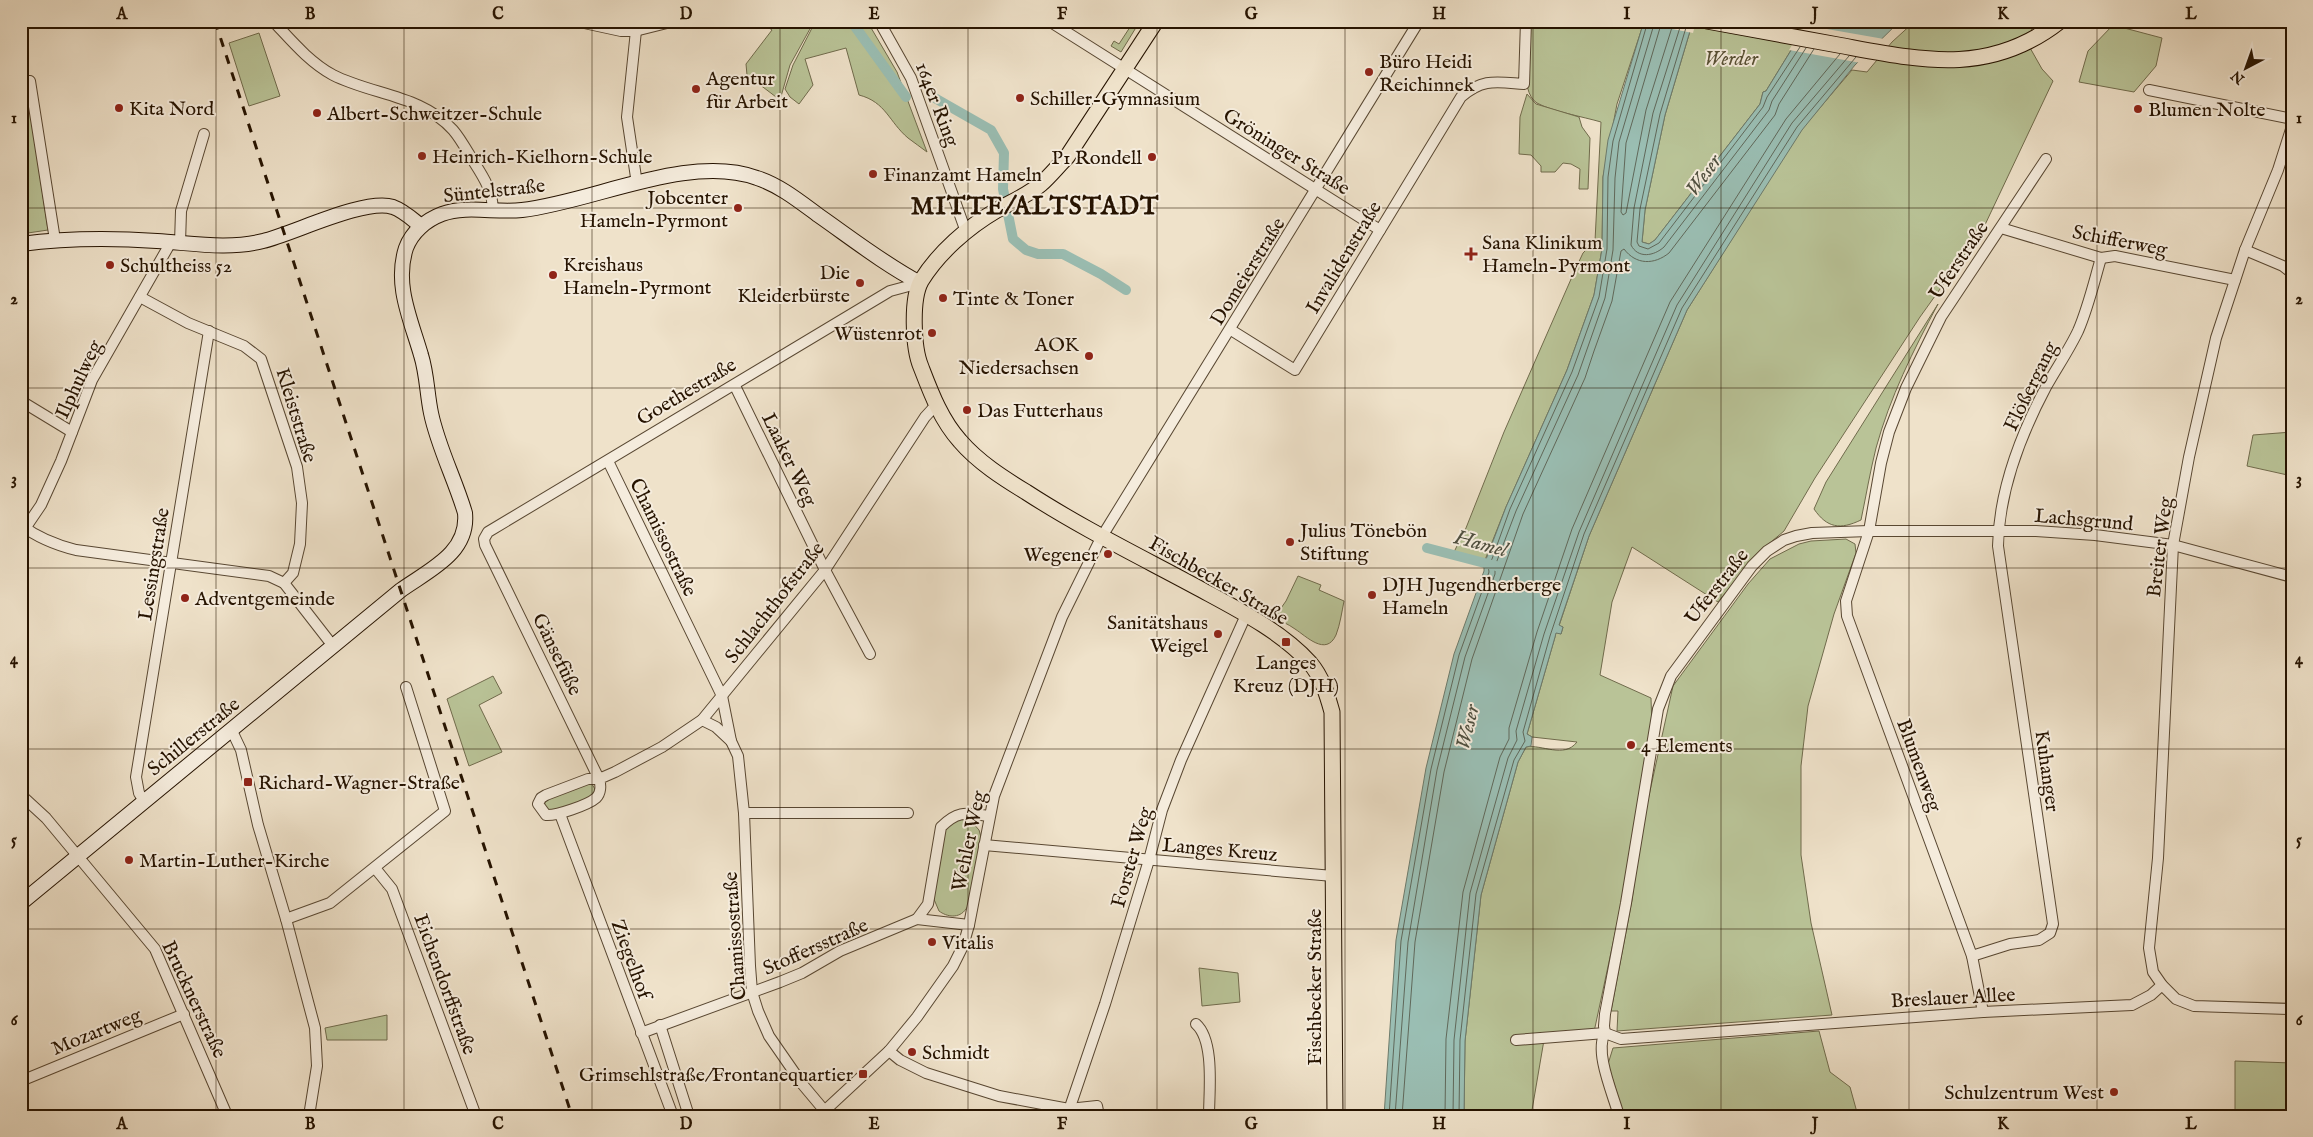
<svg xmlns="http://www.w3.org/2000/svg" width="2313" height="1137" font-family="'IM FELL English',serif">
  <style>
    .green { fill: #b9c397; stroke: #706b4c }
    .water { fill: #9abeb3; stroke: #6c7a6b }
    .pier { fill: #efe2ca }
    .lines { fill: none; stroke-linecap: round; stroke-linejoin: round }
    .shore { stroke: #60685a; stroke-width: 1 }
    .canal { stroke: #9abeb3; stroke-width: 10 }
    .street-casing { stroke: #584732; stroke-width: 12 }
    .secondary-casing { stroke: #261300; stroke-width: 16 }
    .primary-casing { stroke: #261300; stroke-width: 17 }
    .street { stroke: #f5ecdd; stroke-width: 10 }
    .secondary { stroke: #f5ecdd; stroke-width: 14 }
    .primary { stroke: #efe2ca; stroke-width: 15 }
    .rail { stroke: #261300; stroke-width: 3; stroke-dasharray: 9 9; stroke-linecap: butt }
    .grid { fill: none; stroke: #261300; stroke-width: 1; stroke-opacity: 0.55 }
    .poi-dot { fill: #8f2418; stroke: #f5ecdd; stroke-width: 2 }
    .labels { text-anchor: middle; stroke-width: 4; stroke-linejoin: round; paint-order: stroke }
    .park-label { font-size: 20px; font-style: italic; fill: #595135; stroke: #f5ecdd }
    .poi-label { font-size: 20px; fill: #261300; stroke: #f5ecdd; text-anchor: start }
    .street-label { font-size: 20px; fill: #261300; stroke: #f5ecdd }
    .water-label { font-size: 21px; font-style: italic; fill: #4f4f3f; stroke: #f5ecdd }
    .district-label { font-size: 25px; font-weight: bold; letter-spacing: 1px; fill: #261300; stroke: #f5ecdd }
    .neatline { fill: none; stroke: #261300; stroke-width: 2 }
    .grid-label { font-size: 16px; text-anchor: middle; font-weight: bold; fill: #261300 }
  </style>
  <rect width="100%" height="100%" fill="#efe2ca"/>
  <filter id="stains"><feTurbulence type="fractalNoise" baseFrequency=".004" numOctaves="4"/><feColorMatrix values="0 0 0 0 .2 0 0 0 0 .09 0 0 0 0 .02 0 0 0 .5 -.17"/></filter>
  <radialGradient id="worn" r=".72"><stop offset=".6" stop-color="#630" stop-opacity="0"/><stop offset="1" stop-color="#630" stop-opacity=".3"/></radialGradient>
  <g class="green">
    <polygon points="760,21 831,21 811,27 790,65 780,100 747,75 746,64 772,30"/>
    <path d="M835,21h32l30,51 30,80c-6,-5 -13,-9 -19,-14 -19,-16 -22,-36 -49,-43l-13,-47 -41,11 8,26 -14,19 -9,-7 -5,-8 8,-24 19,-37z"/>
    <polygon points="1134,21 1140,21 1121,52 1111,46 1114,41 1119,44"/>
    <path d="M1530,21h94l19,4 -26,79 -14,73 -1,72 -8,46 -27,75 -61,137 -21,53 -31,-8 12,-24 38,-96 71,-162 8,-17 12,-12 6,-119c-17,-5 -50,-11 -64,-19 -19,-12 -9,-62 -7,-82z"/>
    <polygon points="1693,21 1809,21 1766,91 1763,92 1760,104 1655,240 1649,244 1642,242 1645,210 1665,115"/>
    <path d="M1915,21h118l-4,25 13,23 11,12 -70,148 -63,88 -105,161 -31,53 -26,22 -40,49 -86,-55 -20,55 -12,73 51,23 1,30 -30,173 -28,131 -50,8 -13,76h-67l1,-75 16,-146 37,-133 8,-15c16,-3 38,12 51,-5l-45,-5 -5,-3 28,-97 1,-5 5,2 2,-7 -4,-1 30,-90 98,-226 114,-180 51,-60 15,2 25,-30z"/>
    <polygon points="2113,25 2162,38 2156,66 2134,92 2079,82 2088,51"/>
    <polygon points="259,33 280,96 249,106 229,43"/>
    <polygon points="1527,94 1536,104 1579,117 1582,127 1590,138 1588,189 1579,189 1580,169 1571,164 1563,163 1555,172 1541,172 1541,166 1531,155 1519,154 1520,117"/>
    <polygon points="29,102 48,230 21,234 21,103"/>
    <path d="M1938,304c-25,47 -48,93 -62,144 -6,24 -10,48 -15,72 -21,10 -34,8 -47,-11l12,-27z"/>
    <polygon points="2292,432 2292,476 2247,466 2253,435"/>
    <polygon points="1846,539 1855,544 1856,553 1834,614 1808,706 1801,766 1801,855 1811,923 1832,1015 1617,1031 1618,1011 1611,1011 1632,900 1641,832 1673,686 1748,584 1770,559 1799,544 1811,541"/>
    <path d="M1298,576l23,9 -2,5 25,11c-2,10 -4,24 -8,34 -10,22 -30,1 -41,-6 -7,-5 -14,-8 -21,-11l12,-17z"/>
    <polygon points="493,676 502,693 479,705 502,752 469,766 447,699"/>
    <polygon points="584,784 592,784 596,791 591,797 549,813 543,807 547,799"/>
    <path d="M957,819l14,2 8,9 2,7c-3,14 -7,63 -15,72 -7,10 -19,8 -27,2l-6,-14 12,-68z"/>
    <polygon points="1199,968 1238,973 1240,1002 1202,1006"/>
    <polygon points="387,1015 387,1040 327,1040 325,1028"/>
    <polygon points="1819,1031 1830,1072 1850,1087 1858,1116 1624,1116 1608,1064 1613,1048"/>
    <polygon points="2235,1061 2292,1063 2292,1116 2235,1116"/>
  </g>
  <polygon class="water" points="1644,21 1693,21 1665,115 1645,210 1642,242 1649,244 1655,240 1760,104 1763,92 1766,91 1809,21 1900,21 1855,65 1802,130 1687,310 1589,536 1559,625 1563,627 1561,634 1556,633 1555,637 1527,734 1532,737 1531,746 1526,747 1518,762 1481,895 1465,1041 1464,1116 1384,1116 1396,940 1426,768 1454,654 1484,571 1484,562 1487,557 1506,507 1567,370 1594,295 1602,249 1603,177 1608,140"/>
  <g class="pier">
    <polygon points="1641,21 1696,21 1693,33 1641,23"/>
    <polygon points="1804,25 1884,39 1861,63 1789,50"/>
  </g>
  <g class="lines">
    <g class="shore">
      <polyline points="1662,21 1626,143 1621,212 1623,215 1626,213 1646,110 1674,21"/>
      <path d="M1682,21l-29,92 -19,95 -3,37c7,14 23,11 33,2l105,-137 3,-9 34,-53"/>
      <polyline points="1688,21 1660,114 1640,209 1637,242 1639,246 1648,249 1659,243 1763,107 1767,97 1800,47"/>
      <polyline points="1389,1116 1401,941 1431,769 1459,655 1489,572 1488,565 1492,559 1510,509 1572,372 1599,297 1607,249 1608,177 1613,141 1648,21"/>
      <polyline points="1395,1116 1408,942 1437,770 1465,657 1495,574 1495,566 1516,511 1578,375 1605,298 1613,250 1615,178 1619,142 1655,21"/>
      <path d="M1402,1116l13,-174 29,-170 28,-113 51,-145 62,-136 9,-27 18,-50 9,-50 3,-2c12,16 30,16 45,4l106,-138 4,-11 35,-55"/>
      <polyline points="1445,1116 1446,1039 1463,892 1500,757 1509,739 1509,728 1537,632 1572,529 1670,302 1786,119 1840,54"/>
      <polyline points="1453,1116 1454,1040 1470,893 1508,758 1517,740 1516,731 1544,634 1579,532 1677,305 1792,123 1849,56"/>
      <polyline points="1459,1116 1460,1040 1476,894 1514,760 1525,741 1523,732 1550,636 1584,534 1682,308 1797,127 1856,57"/>
    </g>
    <g class="canal">
      <polyline points="851,21 906,97"/>
      <polyline points="933,97 991,130 1004,153 1003,189 1013,239 1026,250 1038,254 1063,254 1101,274 1126,290"/>
      <polyline points="1427,548 1496,566"/>
    </g>
    <defs>
      <g id="street">
        <path d="M273,21c18,19 36,41 60,54 39,20 89,20 120,55 7,8 13,19 19,29 10,16 21,31 21,52"/>
        <polyline points="575,21 621,31 635,31 675,21"/>
        <polyline points="879,21 911,78 966,232"/>
        <polyline points="1049,21 1380,230"/>
        <polyline points="30,81 55,240"/>
        <polyline points="2149,90 2292,119"/>
        <polyline points="2292,126 2278,170 2245,250 2216,338 2189,457 2173,545 2158,858 2149,948 2153,972 2162,985 2176,999 2194,1006 2292,1009"/>
        <polyline points="637,184 627,117 637,21"/>
        <polyline points="2001,228 2101,258 2115,256 2235,280"/>
        <polyline points="180,243 181,211 204,134"/>
        <polyline points="2245,250 2283,266 2292,273"/>
        <path d="M920,283l-30,8 -402,241 -4,7 1,6 114,234c2,6 2,14 -3,19 -8,7 -40,18 -50,17l-8,-11 3,-6 5,-3 42,-16h11l16,-7 47,-25 40,-27 123,-150 100,-153 11,-12"/>
        <polyline points="140,297 188,323 244,346 261,359 297,467 302,503 300,544 293,573 284,583"/>
        <path d="M1231,330l64,40 166,-273c22,-19 35,-15 63,-13l2,-63"/>
        <polyline points="735,386 825,570 870,654"/>
        <polyline points="21,401 72,432"/>
        <polyline points="608,461 722,696 731,741 738,756 744,813 750,966 752,992 758,1011 769,1036 803,1085 829,1116"/>
        <path d="M21,525c17,13 35,20 55,25l193,26 15,7 49,63"/>
        <polyline points="22,533 41,505 61,461 92,380 171,242"/>
        <polyline points="702,720 716,727 731,741"/>
        <polyline points="232,731 241,750 258,825 286,919 315,1028 317,1066 309,1116"/>
        <polyline points="21,795 46,818 155,949 226,1113 232,1116"/>
        <polyline points="144,801 139,793 136,777 209,331"/>
        <polyline points="744,813 908,813"/>
        <polyline points="560,814 673,1116"/>
        <polyline points="984,845 1333,876"/>
        <polyline points="375,868 392,889 476,1116"/>
        <polyline points="286,919 330,903 445,811 406,687"/>
        <path d="M969,925l-52,-6 11,-15 13,-77c17,-17 25,-14 48,-11"/>
        <path d="M1972,956l38,-12 29,-4 11,-7 3,-9 -55,-378c1,-55 22,-110 48,-159 10,-18 23,-37 32,-56 10,-23 16,-49 23,-73"/>
        <polyline points="1983,1012 1972,956 1847,616 1846,601 1869,531 1881,463 1889,432 1906,388 1941,317 2046,159"/>
        <path d="M1196,1024c19,17 13,68 13,92"/>
        <polyline points="660,1025 689,1116"/>
        <polyline points="641,1033 780,982 802,973 840,951 917,919"/>
        <polyline points="1605,1033 1604,1026 1605,1014 1626,903 1658,709 1671,676 1752,566 1767,551 1784,540 1796,536 1812,533 1869,531 2036,531 2095,535 2173,545 2292,577"/>
        <polyline points="1605,1033 1621,1039 1983,1012 2132,1005 2151,995 2162,985"/>
        <path d="M1605,1033c-11,19 8,61 14,83"/>
        <polyline points="1516,1040 1605,1033"/>
        <polyline points="889,1051 900,1060 926,1073 999,1096 1069,1109 1097,1106 1099,1116"/>
        <polyline points="21,1081 184,1014"/>
        <polyline points="819,1116 889,1051 917,1017 953,966 963,946 969,925 994,796 1062,617 1101,538 1419,21"/>
        <polyline points="1067,1116 1105,1004 1149,860 1162,810 1181,760 1246,615"/>
      </g>
      <g id="secondary">
        <path d="M21,244c46,-6 90,-6 136,-3 34,2 72,9 106,0 30,-7 101,-43 130,-34 11,4 19,12 28,19"/>
        <path d="M21,903l380,-313c28,-20 68,-37 64,-77 -10,-34 -27,-66 -34,-100 -4,-19 -4,-39 -10,-58 -10,-35 -27,-70 -15,-107 6,-16 20,-28 36,-34 24,-9 54,-1 80,-4 71,-8 167,-57 235,-32 22,7 42,23 61,37 33,23 66,49 102,68"/>
      </g>
      <g id="primary">
        <path d="M1156,21l-89,136c-9,9 -17,19 -26,27 -13,11 -29,18 -44,26 -29,17 -58,42 -76,71 -10,18 -8,67 0,86 10,26 20,53 39,74 18,21 43,37 66,51 57,37 117,66 176,98 37,20 80,42 108,73 12,14 17,31 22,49l3,404"/>
        <path d="M1707,21c44,8 88,16 131,24 82,15 151,32 222,-24"/>
      </g>
    </defs>
    <use href="#street" class="street-casing"/>
    <use href="#secondary" class="secondary-casing"/>
    <use href="#primary" class="primary-casing"/>
    <use href="#street" class="street"/>
    <use href="#secondary" class="secondary"/>
    <use href="#primary" class="primary"/>
    <polyline class="rail" points="215,21 572,1116"/>
  </g>
  <path class="grid" d="M216,21v1095M404,21v1095M592,21v1095M780,21v1095M968,21v1095M1157,21v1095M1345,21v1095M1533,21v1095M1721,21v1095M1909,21v1095M2097,21v1095M21,208h2271M21,388h2271M21,568h2271M21,749h2271M21,929h2271"/>
  <g class="poi-dot">
    <circle cx="1369" cy="72" r="5"/>
    <circle cx="696" cy="89" r="5"/>
    <circle cx="1020" cy="98" r="5"/>
    <circle cx="119" cy="108" r="5"/>
    <circle cx="2138" cy="109" r="5"/>
    <circle cx="317" cy="113" r="5"/>
    <circle cx="422" cy="156" r="5"/>
    <circle cx="1152" cy="157" r="5"/>
    <circle cx="873" cy="174" r="5"/>
    <circle cx="738" cy="208" r="5"/>
    <path d="M1468.5 246.5h5v5h5v5h-5v5h-5v-5h-5v-5h5z"/>
    <circle cx="110" cy="265" r="5"/>
    <circle cx="553" cy="275" r="5"/>
    <circle cx="860" cy="283" r="5"/>
    <circle cx="943" cy="298" r="5"/>
    <circle cx="932" cy="333" r="5"/>
    <circle cx="1089" cy="356" r="5"/>
    <circle cx="967" cy="410" r="5"/>
    <circle cx="1290" cy="542" r="5"/>
    <circle cx="1108" cy="554" r="5"/>
    <circle cx="1372" cy="595" r="5"/>
    <circle cx="185" cy="598" r="5"/>
    <circle cx="1218" cy="634" r="5"/>
    <rect x="1281" y="637" width="10" height="10" rx="2.5"/>
    <circle cx="1631" cy="745" r="5"/>
    <rect x="243" y="777" width="10" height="10" rx="2.5"/>
    <circle cx="129" cy="860" r="5"/>
    <circle cx="932" cy="942" r="5"/>
    <circle cx="912" cy="1052" r="5"/>
    <rect x="858" y="1069" width="10" height="10" rx="2.5"/>
    <circle cx="2114" cy="1092" r="5"/>
  </g>
  <g class="labels">
    <g class="park-label">
      <text x="1731" y="65">Werder</text>
    </g>
    <g class="poi-label">
      <text x="1379" y="68">Büro Heidi<tspan x="1379" dy="23">Reichinnek</tspan></text>
      <text x="706" y="85">Agentur<tspan x="706" dy="23">für Arbeit</tspan></text>
      <text x="1030" y="105">Schiller-Gymnasium</text>
      <text x="129" y="115">Kita Nord</text>
      <text x="2148" y="116">Blumen Nolte</text>
      <text x="327" y="120">Albert-Schweitzer-Schule</text>
      <text x="432" y="163">Heinrich-Kielhorn-Schule</text>
      <text x="1142" y="164" text-anchor="end">P1 Rondell</text>
      <text x="883" y="181">Finanzamt Hameln</text>
      <text x="728" y="204" text-anchor="end">Jobcenter<tspan x="728" dy="23">Hameln-Pyrmont</tspan></text>
      <text x="1482" y="249">Sana Klinikum<tspan x="1482" dy="23">Hameln-Pyrmont</tspan></text>
      <text x="563" y="271">Kreishaus<tspan x="563" dy="23">Hameln-Pyrmont</tspan></text>
      <text x="120" y="272">Schultheiss 52</text>
      <text x="850" y="279" text-anchor="end">Die<tspan x="850" dy="23">Kleiderbürste</tspan></text>
      <text x="953" y="305">Tinte &amp; Toner</text>
      <text x="922" y="340" text-anchor="end">Wüstenrot</text>
      <text x="1079" y="351" text-anchor="end">AOK<tspan x="1079" dy="23">Niedersachsen</tspan></text>
      <text x="977" y="417">Das Futterhaus</text>
      <text x="1300" y="537">Julius Tönebön<tspan x="1300" dy="23">Stiftung</tspan></text>
      <text x="1098" y="561" text-anchor="end">Wegener</text>
      <text x="1382" y="591">DJH Jugendherberge<tspan x="1382" dy="23">Hameln</tspan></text>
      <text x="195" y="605">Adventgemeinde</text>
      <text x="1208" y="629" text-anchor="end">Sanitätshaus<tspan x="1208" dy="23">Weigel</tspan></text>
      <text x="1286" y="669" text-anchor="middle">Langes<tspan x="1286" dy="23">Kreuz (DJH)</tspan></text>
      <text x="1641" y="752">4 Elements</text>
      <text x="258" y="789">Richard-Wagner-Straße</text>
      <text x="139" y="867">Martin-Luther-Kirche</text>
      <text x="942" y="949">Vitalis</text>
      <text x="922" y="1059">Schmidt</text>
      <text x="853" y="1081" text-anchor="end">Grimsehlstraße/Frontanequartier</text>
      <text x="2104" y="1099" text-anchor="end">Schulzentrum West</text>
    </g>
    <g class="street-label">
      <text transform="translate(938 104) rotate(69)" y="7">164er Ring</text>
      <text transform="translate(1287 151) rotate(32)" y="7">Gröninger Straße</text>
      <text transform="translate(494 190) rotate(-6)" y="7">Süntelstraße</text>
      <text transform="translate(2120 240) rotate(11)" y="7">Schifferweg</text>
      <text transform="translate(1343 257) rotate(-59)" y="7">Invalidenstraße</text>
      <text transform="translate(1958 260) rotate(-56)" y="7">Uferstraße</text>
      <text transform="translate(1247 271) rotate(-58)" y="7">Domeierstraße</text>
      <text transform="translate(78 379) rotate(-65)" y="7">Ilphulweg</text>
      <text transform="translate(2030 386) rotate(-64)" y="7">Flößergang</text>
      <text transform="translate(686 391) rotate(-31)" y="7">Goethestraße</text>
      <text transform="translate(297 415) rotate(73)" y="7">Kleiststraße</text>
      <text transform="translate(790 459) rotate(64)" y="7">Laaker Weg</text>
      <text transform="translate(2084 519) rotate(5)" y="7">Lachsgrund</text>
      <text transform="translate(664 537) rotate(64)" y="7">Chamissostraße</text>
      <text transform="translate(2159 547) rotate(-83)" y="7">Breiter Weg</text>
      <text transform="translate(153 564) rotate(-81)" y="7">Lessingstraße</text>
      <text transform="translate(1219 580) rotate(30)" y="7">Fischbecker Straße</text>
      <text transform="translate(1716 586) rotate(-52)" y="7">Uferstraße</text>
      <text transform="translate(774 602) rotate(-52)" y="7">Schlachthofstraße</text>
      <text transform="translate(558 654) rotate(64)" y="7">Gänsefüße</text>
      <text transform="translate(193 736) rotate(-39)" y="7">Schillerstraße</text>
      <text transform="translate(1920 765) rotate(70)" y="7">Blumenweg</text>
      <text transform="translate(2048 771) rotate(82)" y="7">Kuhanger</text>
      <text transform="translate(968 841) rotate(-78)" y="7">Wehler Weg</text>
      <text transform="translate(1220 849) rotate(5)" y="7">Langes Kreuz</text>
      <text transform="translate(1131 857) rotate(-74)" y="7">Forster Weg</text>
      <text transform="translate(734 936) rotate(-94)" y="7">Chamissostraße</text>
      <text transform="translate(815 946) rotate(-24)" y="7">Stoffersstraße</text>
      <text transform="translate(632 959) rotate(70)" y="7">Ziegelhof</text>
      <text transform="translate(446 984) rotate(70)" y="7">Eichendorffstraße</text>
      <text transform="translate(1314 987) rotate(-90)" y="7">Fischbecker Straße</text>
      <text transform="translate(1953 997) rotate(-3)" y="7">Breslauer Allee</text>
      <text transform="translate(195 999) rotate(65)" y="7">Brucknerstraße</text>
      <text transform="translate(96 1031) rotate(-22)" y="7">Mozartweg</text>
    </g>
    <g class="water-label">
      <text transform="translate(1703 175) rotate(-54)" y="7">Weser</text>
      <text transform="translate(1481 543) rotate(15)" y="7">Hamel</text>
      <text transform="translate(1467 727) rotate(-77)" y="7">Weser</text>
    </g>
    <g class="district-label">
      <text x="1035" y="214">MITTE/ALTSTADT</text>
    </g>
  </g>
  <rect width="2313" height="1137" fill="none" stroke="#efe2ca" stroke-width="55"/>
  <g transform="translate(2246 68) rotate(221)" stroke="#f5ecdd" stroke-width="4" paint-order="stroke">
  <path d="M0-4L9 19L0 12L-9 19Z" fill="#261300"/>
  <text y="-8" font-size="14" font-weight="bold" text-anchor="middle" fill="#261300">N</text>
  </g>
  <rect x="28" y="28" width="2258" height="1082" class="neatline"/>
  <g class="grid-label">
    <text x="122" y="19">A</text>
    <text x="310" y="19">B</text>
    <text x="498" y="19">C</text>
    <text x="686" y="19">D</text>
    <text x="874" y="19">E</text>
    <text x="1062" y="19">F</text>
    <text x="1251" y="19">G</text>
    <text x="1439" y="19">H</text>
    <text x="1627" y="19">I</text>
    <text x="1815" y="19">J</text>
    <text x="2003" y="19">K</text>
    <text x="2191" y="19">L</text>
    <text x="14" y="123">1</text>
    <text x="2299" y="123">1</text>
    <text x="14" y="304">2</text>
    <text x="2299" y="304">2</text>
    <text x="14" y="484">3</text>
    <text x="2299" y="484">3</text>
    <text x="14" y="664">4</text>
    <text x="2299" y="664">4</text>
    <text x="14" y="845">5</text>
    <text x="2299" y="845">5</text>
    <text x="14" y="1025">6</text>
    <text x="2299" y="1025">6</text>
    <text x="122" y="1129">A</text>
    <text x="310" y="1129">B</text>
    <text x="498" y="1129">C</text>
    <text x="686" y="1129">D</text>
    <text x="874" y="1129">E</text>
    <text x="1062" y="1129">F</text>
    <text x="1251" y="1129">G</text>
    <text x="1439" y="1129">H</text>
    <text x="1627" y="1129">I</text>
    <text x="1815" y="1129">J</text>
    <text x="2003" y="1129">K</text>
    <text x="2191" y="1129">L</text>
  </g>
  <rect width="100%" height="100%" filter="url(#stains)"/>
  <rect width="100%" height="100%" fill="url(#worn)"/>
</svg>
